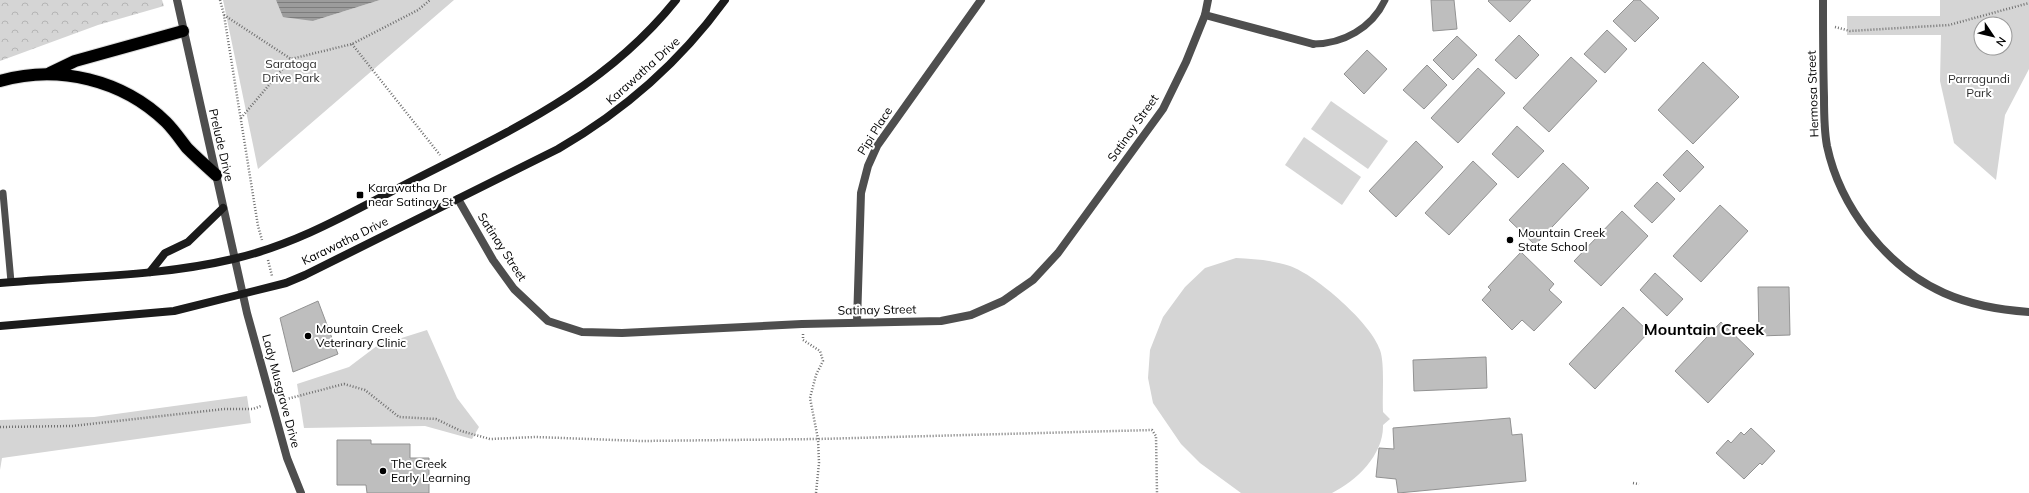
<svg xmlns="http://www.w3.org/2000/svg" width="2029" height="493" font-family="Mulish,sans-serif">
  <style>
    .forest { fill: url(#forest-crowns) }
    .green { fill: #d5d5d5; fill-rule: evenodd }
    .water { fill: url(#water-rules) }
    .building { fill: #bebebe; stroke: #929292 }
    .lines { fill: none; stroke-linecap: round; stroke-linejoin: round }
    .motorway-casing { stroke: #dbdbdb; stroke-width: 14 }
    .path { stroke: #707070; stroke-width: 2.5; stroke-dasharray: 1 2; stroke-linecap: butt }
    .service { stroke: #4e4e4e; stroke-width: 7 }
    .minor { stroke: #4e4e4e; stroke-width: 8 }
    .tertiary { stroke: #4e4e4e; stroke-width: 8 }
    .secondary { stroke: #1b1b1b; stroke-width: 8 }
    .motorway { stroke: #000; stroke-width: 12 }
    .poi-dot { fill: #000; stroke: #fff; stroke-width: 1.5 }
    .labels { text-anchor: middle; stroke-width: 4; stroke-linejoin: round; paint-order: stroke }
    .park-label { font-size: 12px; fill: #2c2c2c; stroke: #fff }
    .street-label { font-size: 12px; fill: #000; stroke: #fff }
    .poi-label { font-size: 12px; fill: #000; stroke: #fff; text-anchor: start }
    .district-label { font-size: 16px; font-weight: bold; fill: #000; stroke: #fff }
  </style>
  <defs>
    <pattern id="forest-crowns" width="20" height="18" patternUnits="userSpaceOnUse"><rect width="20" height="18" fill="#d5d5d5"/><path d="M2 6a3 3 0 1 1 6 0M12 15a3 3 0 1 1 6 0" fill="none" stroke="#b5b5b5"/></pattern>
    <pattern id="water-rules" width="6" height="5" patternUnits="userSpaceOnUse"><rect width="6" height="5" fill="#9c9c9c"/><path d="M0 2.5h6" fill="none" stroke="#7d7d7d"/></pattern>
  </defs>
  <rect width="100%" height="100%" fill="#fff"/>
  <polygon class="forest" points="0,0 162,0 164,6 98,25 0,61"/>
  <g class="green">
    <polygon points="223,0 276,0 313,21 380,0 454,0 258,169"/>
    <path d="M1940,0h89v69l-24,46 -9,65 -42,-37 -14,-62 1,-46h-94v-19h93zM1981,24h24v24h-24z"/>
    <polygon points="1331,101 1388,141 1368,169 1311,129"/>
    <polygon points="1304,137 1361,177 1342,205 1285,165"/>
    <path d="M1236,258c18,1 36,2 54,8 26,9 82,58 90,84 5,14 2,46 3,62l7,7 -7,6c1,29 -26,56 -51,68h-91l-41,-30 -19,-19 -28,-41 -5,-25 2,-28 13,-33 22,-30 20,-19z"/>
    <polygon points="427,330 457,398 479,427 472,439 425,426 304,428 297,384 349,367 390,336 392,341"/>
    <polygon points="247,396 251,423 2,458 0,470 0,420 94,417"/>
  </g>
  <polygon class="water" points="276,0 380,0 313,21 283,17"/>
  <g class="building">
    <polygon points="1431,0 1454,0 1457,29 1433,31"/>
    <polygon points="1489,0 1531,0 1510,22 1488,1"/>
    <polygon points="1634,0 1640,0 1659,18 1635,42 1613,21"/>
    <polygon points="1607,30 1627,49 1605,73 1584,54"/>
    <polygon points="1519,35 1539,55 1516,79 1495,60"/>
    <polygon points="1457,36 1477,55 1453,80 1433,60"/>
    <polygon points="1367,50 1387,69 1364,94 1344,74"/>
    <polygon points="1571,57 1597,81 1549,132 1523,108"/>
    <polygon points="1703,62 1739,97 1693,144 1658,110"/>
    <polygon points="1427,65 1447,85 1424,109 1403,90"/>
    <polygon points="1478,68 1505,93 1458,143 1431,118"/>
    <polygon points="1517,126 1544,151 1518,178 1492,154"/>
    <polygon points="1416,141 1443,167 1396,217 1369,191"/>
    <polygon points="1687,150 1704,167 1680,192 1663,175"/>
    <polygon points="1473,161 1497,184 1449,235 1425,213"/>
    <polygon points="1563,163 1589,188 1535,245 1509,220"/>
    <polygon points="1657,182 1675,199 1652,223 1634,206"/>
    <polygon points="1720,205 1748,231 1701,282 1673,256"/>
    <polygon points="1622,211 1648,236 1601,286 1574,261"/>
    <polygon points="1521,252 1554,284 1549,290 1562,302 1534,331 1522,320 1512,330 1482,300 1491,290 1488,287"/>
    <polygon points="1655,273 1683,299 1667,316 1640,290"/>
    <polygon points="1758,287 1789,287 1790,335 1759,336"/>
    <polygon points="318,301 338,354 293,372 280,318"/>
    <polygon points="1623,307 1649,332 1595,389 1569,364"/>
    <polygon points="1721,322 1754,354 1708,403 1675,371"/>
    <polygon points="1486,357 1487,388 1414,391 1413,360"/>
    <polygon points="1510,418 1512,435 1522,434 1526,481 1398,493 1396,479 1376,477 1379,448 1394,449 1393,428"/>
    <polygon points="1751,428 1775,451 1762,465 1760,463 1744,479 1716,453 1728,440 1731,443 1741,432 1744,435"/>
    <polygon points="337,440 371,440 371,444 410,444 410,458 429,458 429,493 367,493 366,485 337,485"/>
  </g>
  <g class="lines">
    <defs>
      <g id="motorway">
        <polyline points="50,73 75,61 183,31"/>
        <path d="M0,81c58,-17 123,-1 166,41 8,8 14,17 21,26 9,9 19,18 29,27"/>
      </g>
    </defs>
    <use href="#motorway" class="motorway-casing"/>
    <g class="path">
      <polyline points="220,0 224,15 258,226 262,240"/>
      <polyline points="224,15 291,59 352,44 418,10 430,0"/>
      <polyline points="1835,27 1850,31 1949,25 2029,3"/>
      <polyline points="352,44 440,155"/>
      <polyline points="241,118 291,59"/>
      <polyline points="268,260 272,276"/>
      <polyline points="803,334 803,340 820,351 823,361 816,375 810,398 818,439 819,463 816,493"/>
      <polyline points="283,400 344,384 365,390 399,417 436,419 461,431 490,439 536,437 641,441 818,439 1152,430 1156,436 1157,493"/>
      <polyline points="0,427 72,426 224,409 253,409 261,406"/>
      <polyline points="1633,483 1639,484"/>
    </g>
    <g class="service">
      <path d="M1313,44c30,0 59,-16 72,-44"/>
      <polyline points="3,193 11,282"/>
    </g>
    <g class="minor">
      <path d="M1823,0c0,32 0,65 1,97 0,16 0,33 3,49 13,61 59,121 117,147 27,12 56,17 85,19"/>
      <polyline points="1205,15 1313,44"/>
      <polyline points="458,199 493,260 514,289 548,321 582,332 622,333 802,324 941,321 971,315 1003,301 1033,280 1058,253 1163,109 1186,62 1205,15 1208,0"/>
      <polyline points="857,322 861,193 868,166 877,146 981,0"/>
    </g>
    <polyline class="tertiary" points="177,0 247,313 287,458 301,493"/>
    <g class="secondary">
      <polyline points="150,272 165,253 188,242 223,208"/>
      <path d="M0,283c78,-7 157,-6 233,-24 62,-14 117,-46 173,-75 101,-52 197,-93 270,-184"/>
      <path d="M0,326l174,-15 112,-28 19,-8 253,-126c66,-38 122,-87 167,-149"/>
    </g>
    <use href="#motorway" class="motorway"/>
  </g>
  <g class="poi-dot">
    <rect x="356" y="191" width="8" height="8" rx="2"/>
    <circle cx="1510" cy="240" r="4"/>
    <circle cx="308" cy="336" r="4"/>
    <circle cx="383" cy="471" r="4"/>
  </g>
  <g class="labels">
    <g class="park-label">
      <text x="291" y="68">Saratoga<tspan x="291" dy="14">Drive Park</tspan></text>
      <text x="1979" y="83">Parragundi<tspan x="1979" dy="14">Park</tspan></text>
    </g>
    <g class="street-label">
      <text transform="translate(643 71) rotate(-42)" y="4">Karawatha Drive</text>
      <text transform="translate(1813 94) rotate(-92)" y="4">Hermosa Street</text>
      <text transform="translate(1133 128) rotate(-55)" y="4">Satinay Street</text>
      <text transform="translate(875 131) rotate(-58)" y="4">Pipi Place</text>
      <text transform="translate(221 145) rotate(77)" y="4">Prelude Drive</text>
      <text transform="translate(345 241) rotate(-26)" y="4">Karawatha Drive</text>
      <text transform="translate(502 247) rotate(57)" y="4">Satinay Street</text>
      <text transform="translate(877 310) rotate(-1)" y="4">Satinay Street</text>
      <text transform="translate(281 391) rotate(75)" y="4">Lady Musgrave Drive</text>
    </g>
    <g class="poi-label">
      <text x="368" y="192">Karawatha Dr<tspan x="368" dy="14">near Satinay St</tspan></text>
      <text x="1518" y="237">Mountain Creek<tspan x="1518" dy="14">State School</tspan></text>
      <text x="316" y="333">Mountain Creek<tspan x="316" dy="14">Veterinary Clinic</tspan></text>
      <text x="391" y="468">The Creek<tspan x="391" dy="14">Early Learning</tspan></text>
    </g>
    <g class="district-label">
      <text x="1704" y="335">Mountain Creek</text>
    </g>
  </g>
  <g transform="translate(1993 36) rotate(125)"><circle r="19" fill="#ffffff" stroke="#999999"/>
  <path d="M0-3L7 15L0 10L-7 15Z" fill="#000000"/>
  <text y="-6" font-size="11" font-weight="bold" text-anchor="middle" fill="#000000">N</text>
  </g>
</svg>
